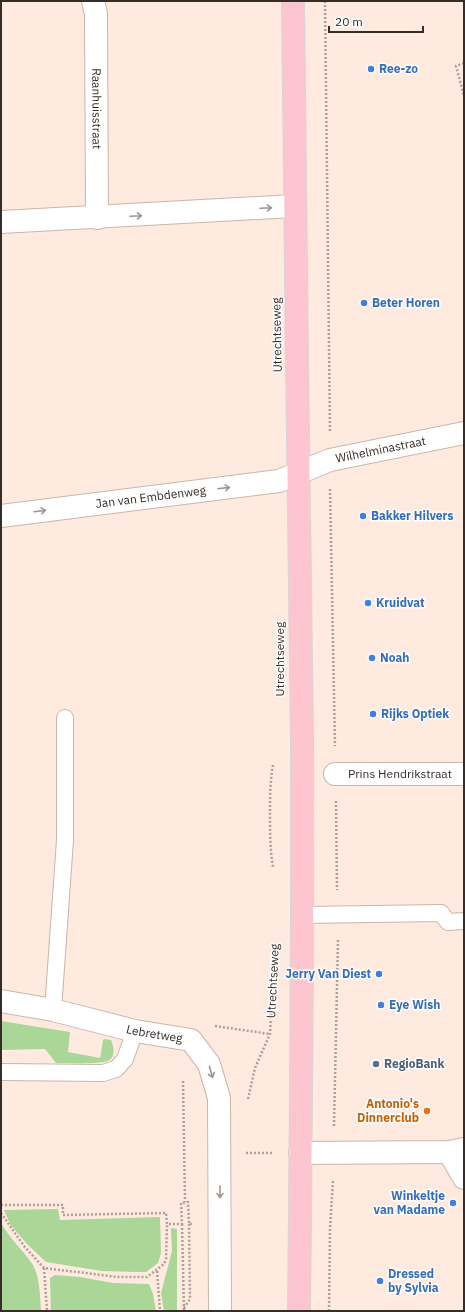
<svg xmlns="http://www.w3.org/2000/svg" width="465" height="1312" font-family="'IBM Plex Sans',sans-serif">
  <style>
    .green { fill: #aad697 }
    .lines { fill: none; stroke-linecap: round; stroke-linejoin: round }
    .service-casing { stroke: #cdb4a8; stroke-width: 18 }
    .pedestrian-casing { stroke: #cdb4a8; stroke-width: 24 }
    .minor-casing { stroke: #cdb4a8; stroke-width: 24 }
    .tertiary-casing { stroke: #cdb4a8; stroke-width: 24 }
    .primary-casing { stroke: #d7d5d4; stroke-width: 24 }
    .path { stroke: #b09f97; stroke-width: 2.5; stroke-dasharray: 2 2; stroke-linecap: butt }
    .service { stroke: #fff; stroke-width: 16 }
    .pedestrian { stroke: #fff; stroke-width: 22 }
    .minor { stroke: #fff; stroke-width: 22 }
    .tertiary { stroke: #fff; stroke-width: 22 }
    .primary { stroke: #fcc5cf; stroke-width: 22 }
    .oneway { stroke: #9b9694 }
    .shop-dot { fill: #3f7fe0; stroke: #fff; stroke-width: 1.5 }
    .service-dot { fill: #5c6f8a; stroke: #fff; stroke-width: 1.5 }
    .food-dot { fill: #e8710a; stroke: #fff; stroke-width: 1.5 }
    .labels { text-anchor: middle; stroke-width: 3; stroke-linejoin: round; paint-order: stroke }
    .shop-label { font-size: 12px; font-weight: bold; fill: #366cbe; stroke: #fff; text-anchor: start }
    .street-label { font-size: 12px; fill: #372d28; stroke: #fff }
    .service-label { font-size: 12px; font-weight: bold; fill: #4e5e75; stroke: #fff; text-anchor: start }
    .food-label { font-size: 12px; font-weight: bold; fill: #c56008; stroke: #fff; text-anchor: end }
  </style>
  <rect width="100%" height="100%" fill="#ffeae0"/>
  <g class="green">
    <path d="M1,1021l69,11 -2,20 32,6 3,-18 2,-1 6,1c3,7 5,17 -3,21 -6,3 -42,2 -52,2l-11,-14 -44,1z"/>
    <polygon points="58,1209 60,1220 160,1217 161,1253 158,1263 146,1272 135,1272 102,1271 46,1262 27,1244 10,1224 4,1210"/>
    <path d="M1,1223c9,16 22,27 32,42 7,13 7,32 8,46h-40z"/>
    <polygon points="171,1228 177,1229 177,1311 164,1311 161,1293 172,1251"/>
    <polygon points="55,1275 80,1277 113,1283 149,1284 153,1294 156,1311 51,1311 50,1278"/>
  </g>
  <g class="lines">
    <defs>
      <g id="service">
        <polyline points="302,915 441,913 448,922 464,921"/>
        <polyline points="53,1010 65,840 65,718"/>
        <polyline points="1,1072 103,1073 116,1069 125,1059 135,1031"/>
      </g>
      <polyline id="pedestrian" points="335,774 387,774"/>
      <g id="minor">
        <path id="s1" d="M93,1l3,13 1,204"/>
        <polyline points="1,222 294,206"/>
        <path id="s2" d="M1,516l278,-35 51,-21 134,-27"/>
        <polyline points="387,774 464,774"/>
        <path id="s3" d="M1,1001l52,9 82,21 56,9 18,24 10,34 1,213"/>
        <polyline points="449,1152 464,1178"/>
      </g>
      <polyline id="tertiary" points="300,1153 449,1152 464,1149"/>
      <path id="primary" d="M293,1c1,246 7,491 9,737 1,191 -1,382 -3,573"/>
    </defs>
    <use href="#service" class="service-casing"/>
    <use href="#pedestrian" class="pedestrian-casing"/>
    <use href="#minor" class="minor-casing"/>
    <use href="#tertiary" class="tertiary-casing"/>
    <use href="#primary" class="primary-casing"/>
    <g class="path">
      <polyline points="325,1 330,432"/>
      <polyline points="464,63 456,66 464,96"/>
      <polyline points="330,489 335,746"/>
      <path d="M273,765c-3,16 -3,33 -3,49 0,18 0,36 3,53"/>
      <polyline points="336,801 337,890"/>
      <polyline points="215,1026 270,1034"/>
      <polyline points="183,1081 185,1202"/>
      <polyline points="248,1099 255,1068 270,1034 272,996"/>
      <polyline points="334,1126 338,939"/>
      <polyline points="246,1153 273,1153"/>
      <polyline points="1,1205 63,1205 63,1215 166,1213 167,1224 182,1224 181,1203 188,1202 189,1224 192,1224"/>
      <polyline points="1,1213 24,1246 44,1268 118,1277 147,1277 164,1264 166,1259 167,1224"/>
      <polyline points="182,1224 184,1311"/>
      <polyline points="44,1268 47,1311"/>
      <polyline points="157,1271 160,1311"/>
      <polyline points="184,1308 190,1299 189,1224"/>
      <polyline points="329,1311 330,1229 333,1179"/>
    </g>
    <use href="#service" class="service"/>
    <use href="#pedestrian" class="pedestrian"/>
    <use href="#minor" class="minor"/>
    <use href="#tertiary" class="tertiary"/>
    <use href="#primary" class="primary"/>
  </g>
  <defs><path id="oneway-shaft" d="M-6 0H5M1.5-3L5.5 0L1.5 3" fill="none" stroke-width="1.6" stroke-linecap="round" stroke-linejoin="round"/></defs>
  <g class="oneway">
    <use href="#oneway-shaft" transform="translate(266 208) rotate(-3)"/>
    <use href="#oneway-shaft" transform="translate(136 216) rotate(-3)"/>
    <use href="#oneway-shaft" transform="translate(224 488) rotate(-7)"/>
    <use href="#oneway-shaft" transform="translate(40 511) rotate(-7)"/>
    <use href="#oneway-shaft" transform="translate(211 1072) rotate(74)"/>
    <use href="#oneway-shaft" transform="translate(220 1192) rotate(90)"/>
  </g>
  <g class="shop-dot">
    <circle cx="371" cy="69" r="4"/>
    <circle cx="364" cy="303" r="4"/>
    <circle cx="363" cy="516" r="4"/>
    <circle cx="368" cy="603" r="4"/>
    <circle cx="372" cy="658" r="4"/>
    <circle cx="373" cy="714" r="4"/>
    <circle cx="379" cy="974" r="4"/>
    <circle cx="381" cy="1005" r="4"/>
    <circle cx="453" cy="1203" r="4"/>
    <circle cx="380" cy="1281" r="4"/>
  </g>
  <circle class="service-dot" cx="376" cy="1064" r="4"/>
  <circle class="food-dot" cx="427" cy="1111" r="4"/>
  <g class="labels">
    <g class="shop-label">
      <text x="379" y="73">Ree-zo</text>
      <text x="372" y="307">Beter Horen</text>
      <text x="371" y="520">Bakker Hilvers</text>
      <text x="376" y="607">Kruidvat</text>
      <text x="380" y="662">Noah</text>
      <text x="381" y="718">Rijks Optiek</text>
      <text x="371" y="978" text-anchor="end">Jerry Van Diest</text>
      <text x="389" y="1009">Eye Wish</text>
      <text x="445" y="1200" text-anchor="end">Winkeltje<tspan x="445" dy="14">van Madame</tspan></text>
      <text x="388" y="1278">Dressed<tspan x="388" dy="14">by Sylvia</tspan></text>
    </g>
    <g class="street-label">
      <text dy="4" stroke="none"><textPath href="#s1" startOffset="108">Raanhuisstraat</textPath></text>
      <text transform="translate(277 335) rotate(-91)" y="4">Utrechtseweg</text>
      <text dy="4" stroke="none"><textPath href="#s2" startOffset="387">Wilhelminastraat</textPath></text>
      <text dy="4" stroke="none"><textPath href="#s2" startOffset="151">Jan van Embdenweg</textPath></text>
      <text transform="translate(280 659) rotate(-90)" y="4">Utrechtseweg</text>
      <text x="400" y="778">Prins Hendrikstraat</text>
      <text transform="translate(273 981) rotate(-87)" y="4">Utrechtseweg</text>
      <text dy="4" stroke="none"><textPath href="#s3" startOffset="157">Lebretweg</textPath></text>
    </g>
    <g class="service-label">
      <text x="384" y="1068">RegioBank</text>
    </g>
    <g class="food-label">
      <text x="419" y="1108">Antonio's<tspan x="419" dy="14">Dinnerclub</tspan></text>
    </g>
  </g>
  <rect width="465" height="1312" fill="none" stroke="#372d28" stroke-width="4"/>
  <path d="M329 26v6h94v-6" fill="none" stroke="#372d28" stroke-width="2"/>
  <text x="335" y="26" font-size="12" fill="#372d28" stroke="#ffffff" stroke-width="3" paint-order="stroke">20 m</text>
</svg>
